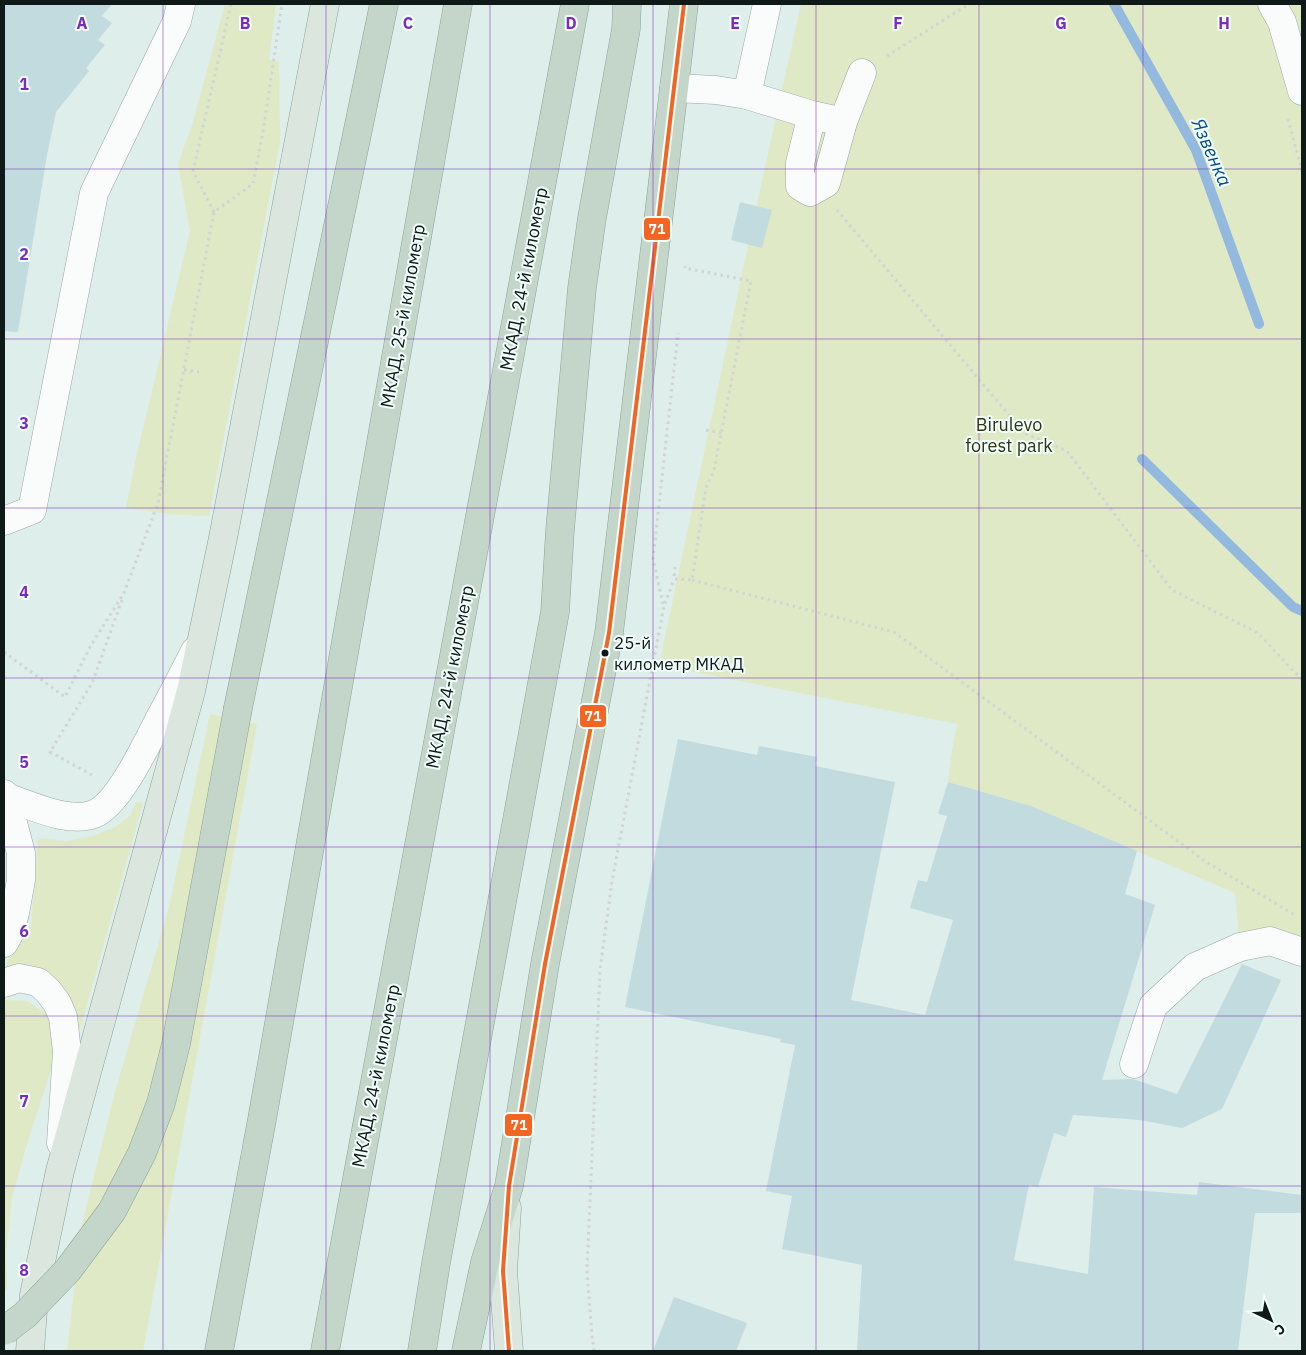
<svg xmlns="http://www.w3.org/2000/svg" width="1306" height="1355" font-family="'IBM Plex Sans',sans-serif">
  <style>
    .green { fill: #dfe9c5 }
    .lines { fill: none; stroke-linecap: round; stroke-linejoin: round }
    .stream { stroke: #93bade; stroke-width: 10 }
    .building { fill: #c2dbde }
    .minor-casing { stroke: #99a6a4; stroke-width: 29 }
    .major-casing { stroke: #8aa395; stroke-width: 29 }
    .highway-casing { stroke: #8aa395; stroke-width: 29 }
    .path { stroke: #d0d4d3; stroke-width: 3; stroke-dasharray: 2.5 4; stroke-linecap: butt }
    .minor { stroke: #fafcfc; stroke-width: 28 }
    .major { stroke: #dae6de; stroke-width: 28 }
    .highway { stroke: #c4d6ca; stroke-width: 28 }
    .highway-bridge-casing { stroke: #8aa395; stroke-width: 29; stroke-linecap: butt }
    .highway-bridge { stroke: #c4d6ca; stroke-width: 28 }
    .bus-1-casing { stroke: #f2fefb; stroke-width: 8 }
    .bus-1 { stroke: #f26522; stroke-width: 4 }
    .grid { fill: none; stroke: #7b2cbf; stroke-width: 1; stroke-opacity: 0.55 }
    .bus-dot { fill: #0f1a18; stroke: #f2fefb; stroke-width: 2 }
    .labels { text-anchor: middle; stroke-width: 4; stroke-linejoin: round; paint-order: stroke }
    .bus-label { font-size: 17px; fill: #0f1a18; stroke: #f2fefb; text-anchor: start }
    .street-label { font-size: 18px; fill: #0f1a18; stroke: #f2fefb }
    .park-label { font-size: 18px; fill: #303213; stroke: #f2fefb }
    .water-label { font-size: 19px; font-style: italic; fill: #004b8b; stroke: #f2fefb }
    .grid-label { font-size: 16px; text-anchor: middle; font-weight: bold; fill: #7b2cbf; stroke: #f2fefb; stroke-width: 4; stroke-linejoin: round; paint-order: stroke }
    .line-badge { stroke: #f2fefb; stroke-width: 2 }
    .badge-label { font-size: 14px; text-anchor: middle; font-weight: bold; fill: #fff }
  </style>
  <rect width="100%" height="100%" fill="#deeeeb"/>
  <g class="green">
    <polygon points="225,4 276,4 269,60 279,61 280,141 209,516 168,514 126,508 136,458 190,231 178,164 193,122"/>
    <polygon points="801,4 1302,4 1302,952 1240,947 1235,893 1031,806 948,782 951,756 957,724 659,665 758,199"/>
    <polygon points="210,714 257,724 143,1351 67,1351 81,1228 115,1092 169,907"/>
    <polygon points="136,802 143,803 80,1030 69,997 62,985 48,972 28,964 4,968 4,967 31,925 38,838 66,841 93,836 117,826 130,816"/>
    <polygon points="4,1000 27,1001 48,1015 54,1038 52,1067 29,1137 12,1197 6,1253 7,1289 4,1291"/>
  </g>
  <g class="lines">
    <g class="stream">
      <polyline points="1114,4 1196,150 1259,324"/>
      <polyline points="1142,459 1293,607 1302,611"/>
    </g>
  </g>
  <g class="building">
    <polygon points="4,4 112,4 102,16 112,23 98,40 105,45 86,68 89,71 56,112 47,155 18,332 4,331"/>
    <polygon points="740,202 772,210 762,248 731,240"/>
    <polygon points="678,739 757,755 759,746 817,757 815,766 895,782 851,1000 925,1015 953,920 910,908 918,880 927,882 947,816 938,814 948,782 1031,806 1137,851 1125,894 1155,905 1102,1080 1133,1079 1177,1094 1242,964 1281,980 1222,1109 1182,1128 1140,1120 1073,1115 1066,1137 1054,1133 1038,1187 1029,1185 1014,1260 1088,1274 1094,1187 1197,1195 1199,1182 1302,1195 1302,1213 1255,1213 1238,1351 857,1351 862,1265 782,1249 792,1196 766,1191 795,1045 780,1042 781,1039 625,1007"/>
    <polygon points="674,1297 747,1323 736,1351 653,1351"/>
  </g>
  <g class="lines">
    <defs>
      <g id="minor">
        <polyline points="1272,4 1282,22 1302,91"/>
        <polyline points="674,88 716,90 747,95 767,4"/>
        <polyline points="747,95 812,115 830,119"/>
        <polyline points="812,115 800,163 800,186 810,192 826,183 843,122 862,73"/>
        <polyline points="4,521 32,510 94,193 177,21 181,4"/>
        <polyline points="4,794 6,797 21,853 21,880 15,913 9,934 4,943"/>
        <path d="M6,797c25,8 62,27 88,17 25,-10 53,-71 66,-96 12,-22 24,-45 35,-67"/>
        <polyline points="4,983 19,978 38,982 48,991 57,1003 63,1017 67,1052 61,1143"/>
        <polyline points="1134,1064 1153,1006 1195,967 1240,947 1270,941 1302,952"/>
      </g>
      <g id="major">
        <polyline points="507,1208 503,1271 509,1351"/>
        <polyline points="30,1351 34,1295 60,1171 191,691 223,538 325,4"/>
      </g>
      <g id="highway">
        <polyline points="238,708 384,4"/>
        <polyline points="219,1351 263,1114 458,4"/>
        <polyline points="325,1351 575,4"/>
        <polyline points="422,1351 436,1263 555,612 560,530 582,288 592,218 626,29 627,4"/>
        <polyline points="466,1351 485,1262 509,1186 545,964 609,633 684,4"/>
      </g>
    </defs>
    <use href="#minor" class="minor-casing"/>
    <use href="#major" class="major-casing"/>
    <use href="#highway" class="highway-casing"/>
    <g class="path">
      <polyline points="887,56 969,4"/>
      <polyline points="1288,119 1302,171"/>
      <polyline points="837,210 1024,433 1067,451 1172,590 1258,633 1302,680"/>
      <polyline points="214,212 193,171 231,4"/>
      <polyline points="184,370 199,372"/>
      <polyline points="706,430 722,433"/>
      <polyline points="675,567 674,579 692,580 706,488 714,470 751,281 685,268 685,266"/>
      <polyline points="692,580 894,632 1206,862 1295,915"/>
      <polyline points="663,604 653,559 678,333"/>
      <polyline points="4,652 65,697 90,647 124,593 158,503 214,212 253,184 263,132 282,4"/>
      <polyline points="92,775 50,752 92,683 122,600"/>
      <polyline points="594,1351 592,1337 587,1270 600,970 612,881 664,606 674,579"/>
    </g>
    <use href="#minor" class="minor"/>
    <use href="#major" class="major"/>
    <use href="#highway" class="highway"/>
    <defs>
      <polyline id="highway-bridge" points="4,1331 25,1315 68,1270 112,1211 142,1153 161,1103 176,1044 238,708"/>
    </defs>
    <use href="#highway-bridge" class="highway-bridge-casing"/>
    <use href="#highway-bridge" class="highway-bridge"/>
    <defs>
      <polyline id="bus-1" points="509,1351 503,1271 509,1186 545,964 609,633 684,4"/>
    </defs>
    <use href="#bus-1" class="bus-1-casing"/>
    <use href="#bus-1" class="bus-1"/>
  </g>
  <path class="grid" d="M163,4v1347M326,4v1347M490,4v1347M653,4v1347M816,4v1347M979,4v1347M1143,4v1347M4,169h1298M4,339h1298M4,508h1298M4,678h1298M4,847h1298M4,1016h1298M4,1186h1298"/>
  <circle class="bus-dot" cx="605" cy="653" r="4.5"/>
  <g class="labels">
    <g class="bus-label">
      <text x="614" y="649">25-й<tspan x="614" dy="21">километр МКАД</tspan></text>
    </g>
    <g class="street-label">
      <text transform="translate(524 279) rotate(-79)" y="6">МКАД, 24-й километр</text>
      <text transform="translate(403 316) rotate(-80)" y="6">МКАД, 25-й километр</text>
      <text transform="translate(450 677) rotate(-79)" y="6">МКАД, 24-й километр</text>
      <text transform="translate(376 1076) rotate(-79)" y="6">МКАД, 24-й километр</text>
    </g>
    <g class="park-label">
      <text x="1009" y="431">Birulevo<tspan x="1009" dy="21">forest park</tspan></text>
    </g>
    <g class="water-label">
      <text transform="translate(1212 152) rotate(66)" y="7">Язвенка</text>
    </g>
  </g>
  <g class="grid-label">
    <text x="82" y="29">A</text>
    <text x="245" y="29">B</text>
    <text x="408" y="29">C</text>
    <text x="571" y="29">D</text>
    <text x="735" y="29">E</text>
    <text x="898" y="29">F</text>
    <text x="1061" y="29">G</text>
    <text x="1224" y="29">H</text>
    <text x="24" y="90">1</text>
    <text x="24" y="260">2</text>
    <text x="24" y="429">3</text>
    <text x="24" y="598">4</text>
    <text x="24" y="768">5</text>
    <text x="24" y="937">6</text>
    <text x="24" y="1107">7</text>
    <text x="24" y="1276">8</text>
  </g>
  <g class="line-badge">
    <rect x="643" y="217" width="28" height="24" rx="5" fill="#f26522"/>
    <rect x="579" y="704" width="28" height="24" rx="5" fill="#f26522"/>
    <rect x="504" y="1113" width="29" height="24" rx="5" fill="#f26522"/>
  </g>
  <g class="badge-label">
    <text x="657" y="234">71</text>
    <text x="593" y="721">71</text>
    <text x="519" y="1130">71</text>
  </g>
  <rect width="1306" height="1355" fill="none" stroke="#0f1a18" stroke-width="10"/>
  <g transform="translate(1271 1320) rotate(137)" stroke="#f2fefb" stroke-width="4" paint-order="stroke">
  <path d="M0-4L9 19L0 12L-9 19Z" fill="#0f1a18"/>
  <text y="-8" font-size="14" font-weight="bold" text-anchor="middle" fill="#0f1a18">С</text>
  </g>
</svg>
